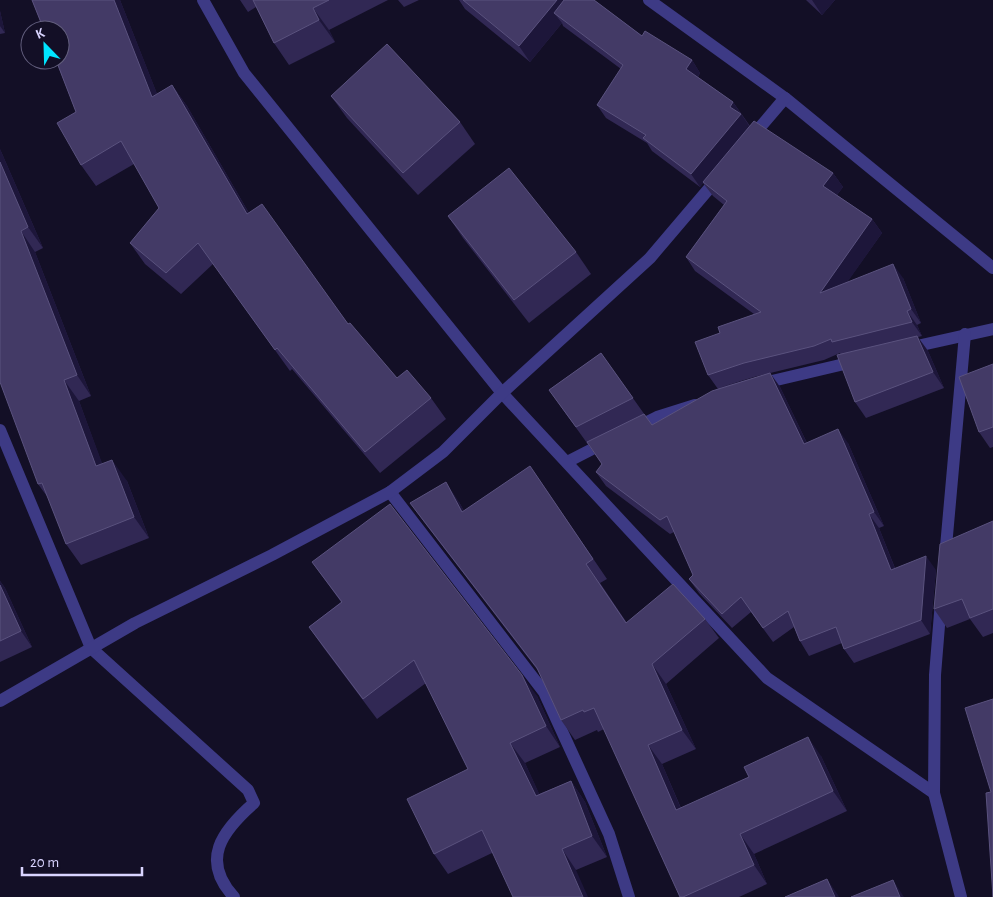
<svg xmlns="http://www.w3.org/2000/svg" width="993" height="897" font-family="'Alegreya Sans',sans-serif">
  <style>
    .lines { fill: none; stroke-linecap: round; stroke-linejoin: round }
    .lane { stroke: #3d3a85; stroke-width: 12 }
    .street { stroke: #3d3a85; stroke-width: 12 }
    .wall { fill: #312854 }
    .shaded-wall { fill: #1d163a }
    .building { fill: #433a66; stroke: #5a527e }
  </style>
  <rect width="100%" height="100%" fill="#130f26"/>
  <g class="lines">
    <g class="lane">
      <polyline points="908,348 993,329"/>
      <polyline points="759,384 857,361"/>
      <polyline points="635,428 657,417 695,405"/>
      <polyline points="567,462 606,442"/>
    </g>
    <g class="street">
      <polyline points="203,0 244,73 502,393 767,678 934,793"/>
      <polyline points="649,0 785,98 993,268"/>
      <polyline points="751,138 785,98"/>
      <path d="M0,430l91,218 157,142 6,13c-32,28 -54,57 -20,94"/>
      <polyline points="390,492 544,692 609,834 629,897"/>
      <polyline points="945,558 965,334"/>
      <polyline points="941,601 935,675 934,793 961,897"/>
      <polyline points="0,701 135,623 272,555 390,492 443,452 502,393 650,258 718,178"/>
    </g>
  </g>
  <g class="wall">
    <polygon points="32,0 120,0 157,94 172,85 187,106 249,213 397,378 431,398 446,419 380,473 292,369 290,371 213,264 181,294 145,264 130,243 159,208 134,164 96,186 81,165 76,112"/>
    <polygon points="240,0 388,0 329,30 335,42 289,65 274,43 256,7 248,12"/>
    <polygon points="398,0 419,0 404,7"/>
    <polygon points="459,0 594,0 642,36 692,60 700,73 698,77 733,102 750,126 833,173 843,187 837,195 872,219 882,233 847,282 903,278 921,323 917,325 922,336 918,337 928,351 944,388 866,418 855,402 840,353 824,360 754,377 719,388 770,373 780,387 807,443 848,443 884,526 879,528 895,568 936,570 930,634 854,663 844,649 842,643 809,656 800,641 794,627 773,642 751,612 732,628 699,593 689,579 693,575 674,532 670,534 606,486 596,472 602,464 549,390 601,353 652,425 718,389 708,375 720,333 754,314 695,271 686,257 724,205 713,196 703,183 700,187 652,151 647,143 606,118 597,105 621,69 563,26 562,23 530,62 465,9"/>
    <polygon points="806,0 835,0 822,15"/>
    <polygon points="0,11 5,33 0,34"/>
    <polygon points="331,96 460,122 475,144 418,195 347,118"/>
    <polygon points="0,149 43,248 35,252 91,396 79,401 102,464 127,481 149,538 81,565 66,544 49,499 38,484"/>
    <polygon points="448,216 576,252 591,274 529,323 463,238"/>
    <polygon points="993,364 993,447 990,448 979,432"/>
    <polygon points="530,466 607,579 600,583 627,623 705,619 719,638 666,684 696,749 662,764 681,808 821,756 847,811 754,854 767,884 739,897 680,897 604,729 598,732 597,730 575,740 561,720 539,672 424,522 410,503 459,502 464,511"/>
    <polygon points="993,521 993,633 983,637 970,619 947,628 934,609"/>
    <polygon points="312,562 537,696 560,747 525,763 539,794 571,781 585,802 607,857 576,870 492,853 448,874 434,854 468,769 426,683 377,719 323,647 309,627 341,602"/>
    <polygon points="0,581 5,588 32,647 0,662"/>
  </g>
  <g class="shaded-wall">
    <polygon points="114,0 120,0 167,119 152,97"/>
    <polygon points="557,0 576,0 554,13 562,23 530,62 519,46"/>
    <polygon points="812,0 835,0 822,15"/>
    <polygon points="313,8 329,30 335,42 319,20"/>
    <polygon points="0,11 5,33 0,26"/>
    <polygon points="692,60 700,73 695,81 686,69"/>
    <polygon points="172,85 187,106 262,236 247,214"/>
    <polygon points="733,102 750,127 700,187 691,174"/>
    <polygon points="0,149 43,248 28,227 0,162"/>
    <polygon points="833,173 843,187 833,200 823,186"/>
    <polygon points="872,219 882,233 830,307 820,293"/>
    <polygon points="21,231 35,252 91,396 77,375"/>
    <polygon points="893,264 903,278 921,323 911,309"/>
    <polygon points="907,311 917,325 922,336 912,322"/>
    <polygon points="917,336 928,351 944,388 933,372"/>
    <polygon points="770,373 780,387 814,458 804,444"/>
    <polygon points="64,380 79,401 111,487 96,466"/>
    <polygon points="838,429 848,443 884,526 874,512"/>
    <polygon points="112,460 127,481 149,538 134,517"/>
    <polygon points="446,482 459,502 476,532 462,512"/>
    <polygon points="869,514 879,528 901,584 891,570"/>
    <polygon points="926,556 936,570 930,634 921,620"/>
    <polygon points="0,581 5,588 32,647 21,631 0,585"/>
    <polygon points="652,664 666,684 696,749 682,730"/>
    <polygon points="522,675 537,696 560,747 546,726"/>
    <polygon points="808,737 821,756 847,811 833,791"/>
    <polygon points="510,743 525,763 550,817 536,796"/>
    <polygon points="648,745 662,764 690,830 676,810"/>
    <polygon points="571,781 585,802 607,857 592,836"/>
    <polygon points="740,834 754,854 767,884 754,865"/>
    <polygon points="562,849 576,870 588,897 583,897"/>
    <polygon points="827,879 838,895 839,897 835,897"/>
    <polygon points="893,880 904,897 900,897"/>
  </g>
  <g class="building">
    <polygon points="32,0 114,0 152,97 172,85 247,214 262,204 348,324 350,323 397,378 407,370 431,398 365,452 277,348 275,350 198,243 166,273 130,243 159,208 121,141 81,165 57,123 76,112 56,60 60,60 60,30 44,30"/>
    <polygon points="253,0 329,0 313,8 319,20 274,43"/>
    <polygon points="463,0 557,0 519,46"/>
    <polygon points="564,0 594,0 642,36 645,31 692,60 686,69 733,102 730,107 741,114 691,174 643,138 646,135 597,105 623,65 554,13"/>
    <polygon points="387,44 460,122 403,173 331,96"/>
    <polygon points="754,121 833,173 823,186 872,219 820,293 893,264 911,309 907,311 912,322 832,342 831,339 814,346 744,363 708,375 695,342 720,333 718,327 761,312 686,257 727,201 703,182"/>
    <polygon points="0,162 28,227 21,231 77,375 64,380 96,466 112,460 134,517 66,544 42,483 38,484 0,382"/>
    <polygon points="509,168 576,252 514,300 448,216"/>
    <polygon points="917,336 933,372 855,402 837,355"/>
    <polygon points="601,353 633,398 576,427 549,390"/>
    <polygon points="993,364 993,427 979,432 959,377"/>
    <polygon points="770,373 804,444 838,429 874,512 869,514 891,570 926,556 921,620 844,649 836,627 800,641 788,611 763,628 741,597 722,614 689,579 693,575 667,516 660,520 596,472 602,464 587,442 644,414 652,425 712,391"/>
    <polygon points="530,466 593,559 586,564 626,623 673,584 705,619 652,664 682,730 648,745 676,810 749,777 744,767 808,737 833,791 740,834 754,865 683,897 680,897 594,708 584,712 583,710 561,720 537,668 410,503 446,482 462,512"/>
    <polygon points="390,504 522,675 546,726 510,743 536,796 571,781 592,836 562,849 583,897 513,897 482,830 434,854 407,799 468,769 414,660 363,699 309,627 342,602 312,562"/>
    <polygon points="993,521 993,609 970,618 962,599 934,609 940,544"/>
    <polygon points="0,585 21,631 0,641"/>
    <polygon points="993,699 993,897 986,793 991,792 965,708"/>
    <polygon points="827,879 835,897 785,897"/>
    <polygon points="893,880 900,897 851,897"/>
  </g>
  <g transform="translate(45 45) rotate(337)"><circle r="24" fill="#130f26" stroke="#625e7d"/>
  <path d="M0-4L9 19L0 12L-9 19Z" fill="#00e5ff"/>
  <text y="-8" font-size="14" font-weight="bold" text-anchor="middle" fill="#d9d4ff">K</text>
  </g>
  <path d="M22 867v8h120v-8" fill="none" stroke="#d9d4ff" stroke-width="2.5"/>
  <text x="30" y="867" font-size="15" fill="#d9d4ff" stroke="#130f26" stroke-width="4" paint-order="stroke">20 m</text>
</svg>
